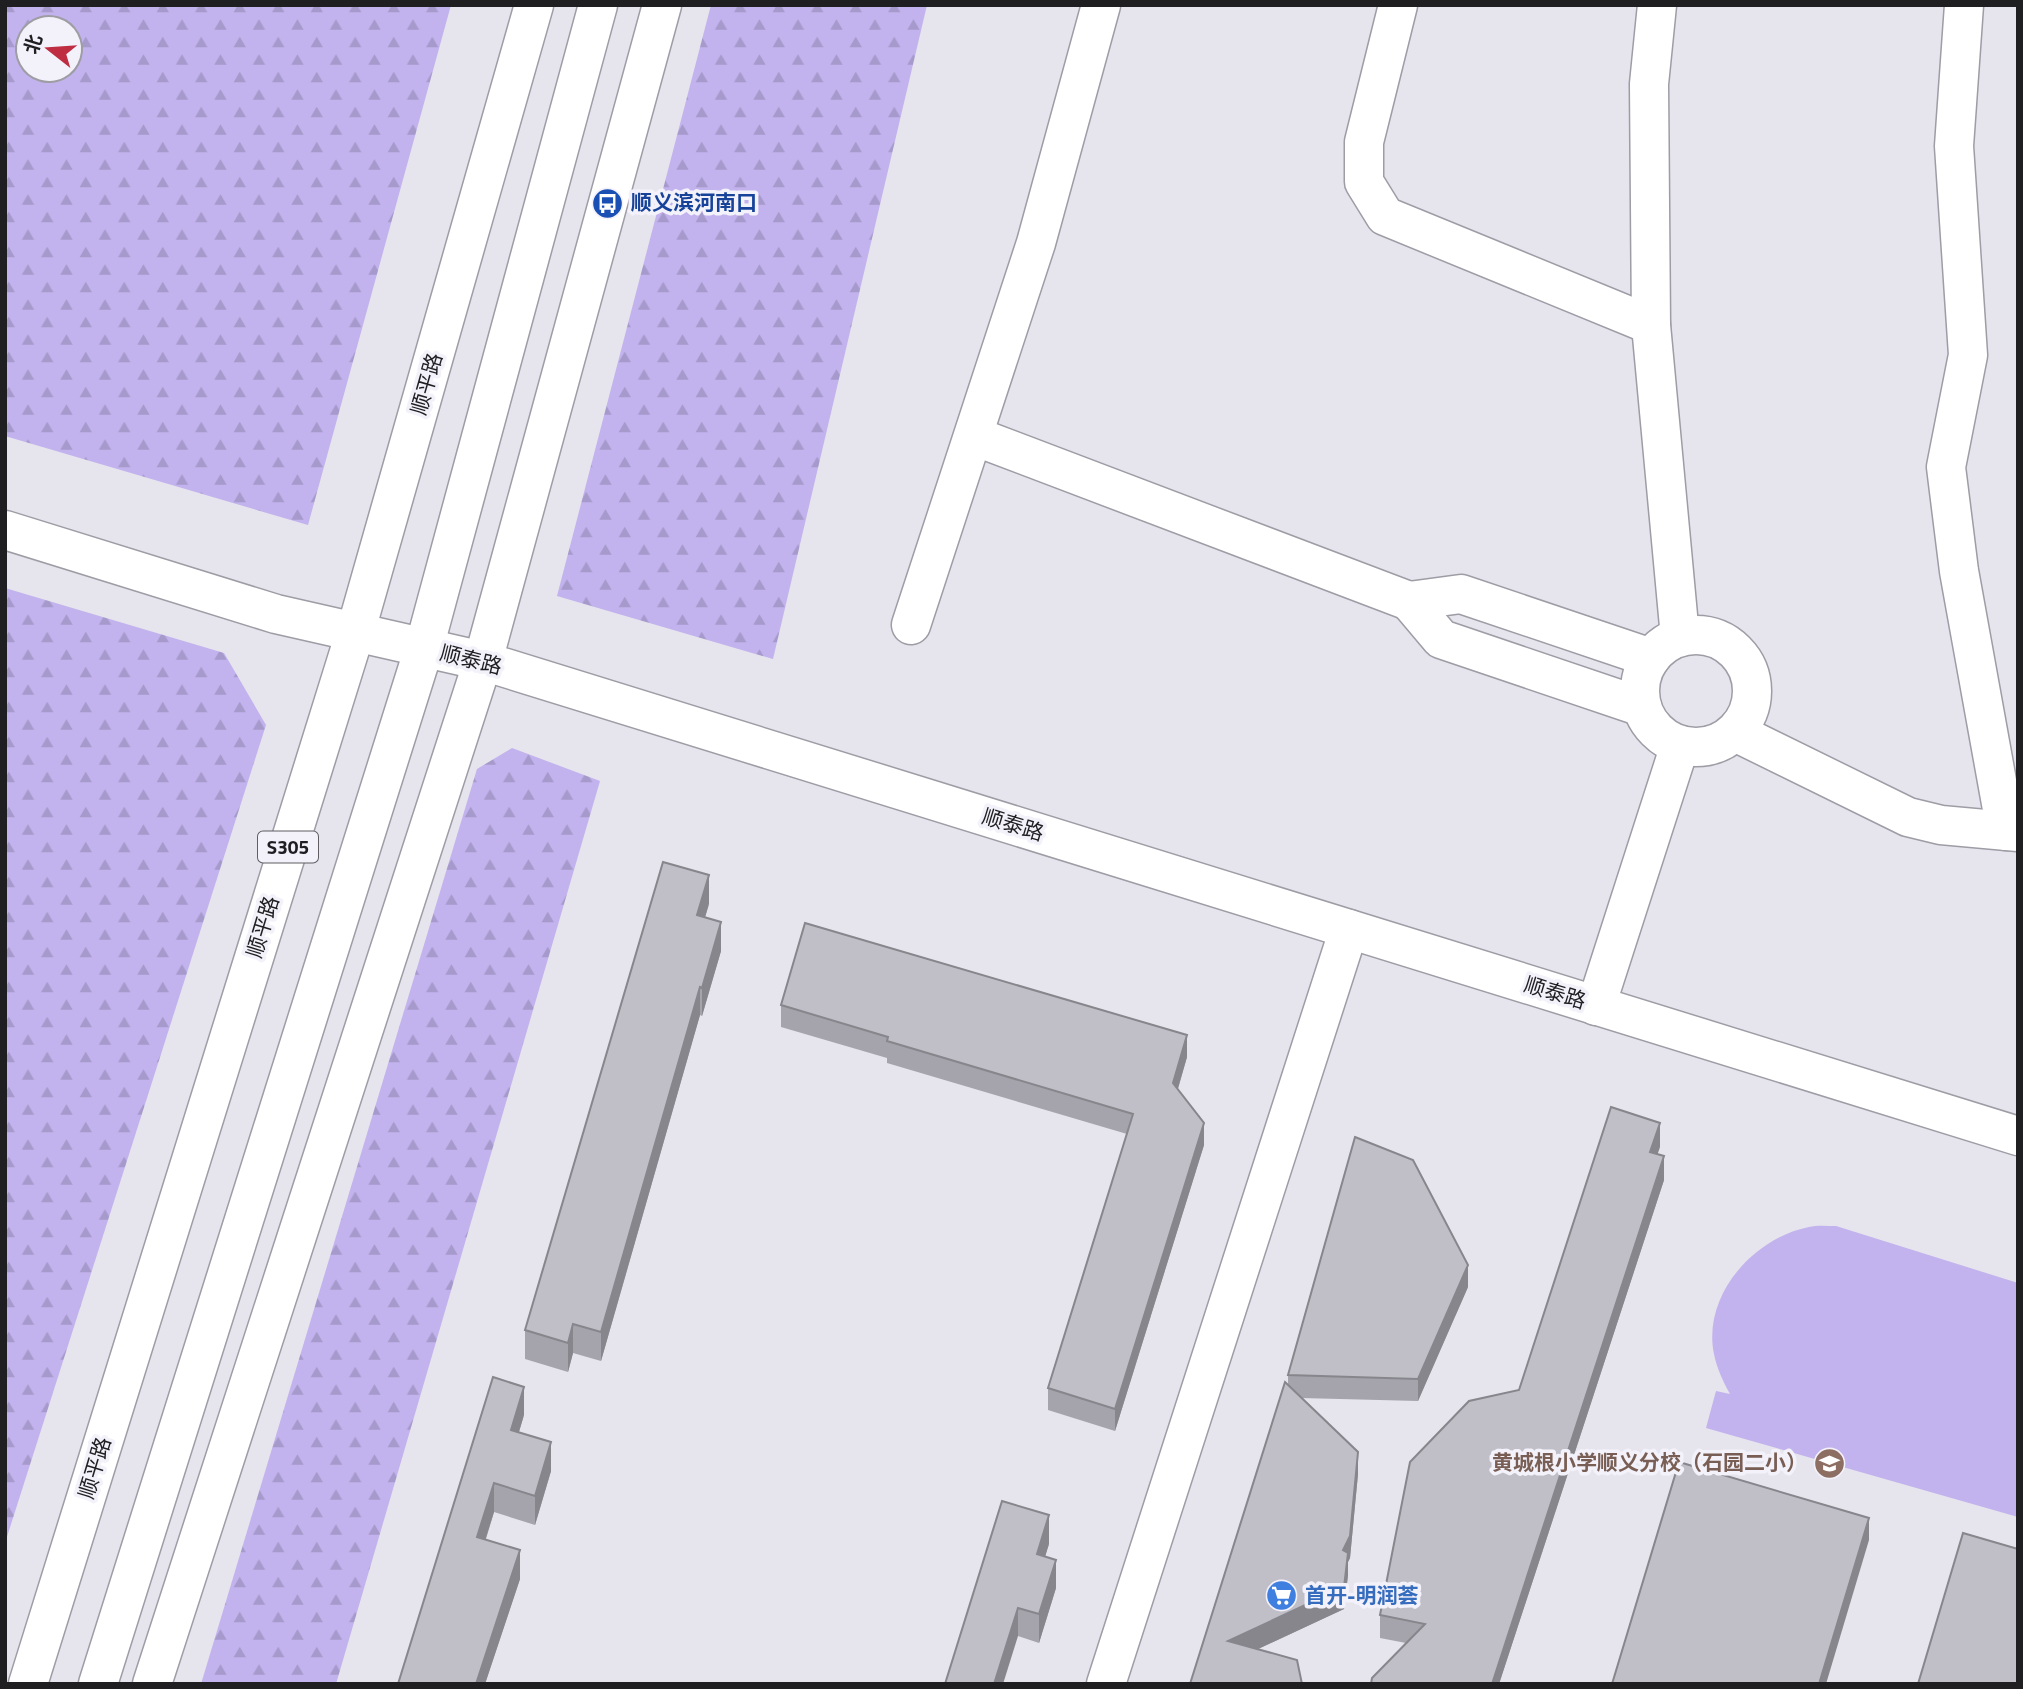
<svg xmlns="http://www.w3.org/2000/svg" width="2023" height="1689" font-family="'Titillium Web','Noto Sans SC',sans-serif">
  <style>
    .forest { fill: url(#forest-firs); fill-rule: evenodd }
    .pitch { fill: #c2b2ed }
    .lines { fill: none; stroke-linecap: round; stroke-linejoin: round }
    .street-casing { stroke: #9e9ca5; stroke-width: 41 }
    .secondary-casing { stroke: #9e9ca5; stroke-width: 41 }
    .primary-casing { stroke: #9e9ca5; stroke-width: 41 }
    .street { stroke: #fff; stroke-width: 38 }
    .secondary { stroke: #fff; stroke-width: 38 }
    .primary { stroke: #fff; stroke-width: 38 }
    .wall { fill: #a5a4ac }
    .shaded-wall { fill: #86868c }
    .building { fill: #c0bfc8; stroke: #86868c; stroke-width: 2 }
    .labels { text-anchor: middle; stroke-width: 7; stroke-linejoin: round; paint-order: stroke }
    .shield { fill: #f3f1fa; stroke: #5f5d62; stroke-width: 2 }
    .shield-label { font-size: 19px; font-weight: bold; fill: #1f1e21 }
    .transit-label { font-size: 21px; font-weight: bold; fill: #164399; stroke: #f3f1fa; text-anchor: start }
    .street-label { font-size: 21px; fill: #1f1e21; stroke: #f3f1fa }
    .education-label { font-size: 21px; font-weight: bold; fill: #785e54; stroke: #f3f1fa; text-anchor: end }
    .shop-label { font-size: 21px; font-weight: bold; fill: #366cbe; stroke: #f3f1fa; text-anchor: start }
  </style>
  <defs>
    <pattern id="forest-firs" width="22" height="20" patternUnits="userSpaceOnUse" patternTransform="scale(1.75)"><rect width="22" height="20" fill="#c2b2ed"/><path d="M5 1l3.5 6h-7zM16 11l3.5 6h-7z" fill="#a699cb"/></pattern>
  </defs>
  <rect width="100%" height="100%" fill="#e6e4ed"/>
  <g class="forest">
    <path d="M5,5h446l-143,520 -303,-89zM28,28h42v42h-42z"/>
    <polygon points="711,5 927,5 773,659 557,596"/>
    <polygon points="5,588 224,653 266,725 5,1543"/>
    <polygon points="512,748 600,781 336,1684 201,1684 477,769"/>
  </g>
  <path class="pitch" d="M1836,1226l182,57v234l-312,-89 10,-37 14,3c-7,-13 -13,-25 -16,-40 -12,-58 39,-116 95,-127 8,-2 18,-1 27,-1z"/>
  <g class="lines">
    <defs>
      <g id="street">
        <polyline points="1398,5 1364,142 1364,182 1385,216 1651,325"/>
        <polyline points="1657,5 1649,84 1651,325 1680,637"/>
        <polyline points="1964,5 1954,146 1968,355 1946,467 1959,571 2006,831"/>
        <polyline points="974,436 1409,601"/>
        <polyline points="911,625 1036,243 1101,5"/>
        <circle cx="1696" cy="691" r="56"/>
        <polyline points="1642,707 1441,639 1409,601 1461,594 1651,658"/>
        <polyline points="1735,732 1908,817 1941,825 2018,832"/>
        <polyline points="1596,1006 1680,745"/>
        <polyline points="152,1684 483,661 662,5"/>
        <polyline points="1106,1684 1349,929"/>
      </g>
      <polyline id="secondary" points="5,530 276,614 483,661 2018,1136"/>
      <g id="primary">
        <polyline points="28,1684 356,630 534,5"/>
        <polyline points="98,1684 424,648 598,5"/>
      </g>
    </defs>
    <use href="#street" class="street-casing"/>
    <use href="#secondary" class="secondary-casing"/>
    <use href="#primary" class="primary-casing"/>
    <use href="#street" class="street"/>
    <use href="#secondary" class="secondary"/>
    <use href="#primary" class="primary"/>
  </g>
  <g class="wall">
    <polygon points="709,904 705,917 721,951 702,1016 700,1015 601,1361 573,1353 568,1372 525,1359 525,1330"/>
    <polygon points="781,1005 1187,1057 1178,1089 1204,1145 1115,1431 1048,1410 1048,1388 1127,1134 887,1063 887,1058 781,1027"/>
    <polygon points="1660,1147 1657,1154 1664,1180 1499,1684 1371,1684 1406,1643 1380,1638 1380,1615 1519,1390"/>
    <polygon points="1468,1287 1418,1401 1301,1398 1358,1474 1350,1558 1348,1562 1348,1575 1344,1609 1258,1649 1190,1684 1288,1384 1288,1375"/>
    <polygon points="524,1415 519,1432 551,1471 535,1525 494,1512 486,1539 520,1579 485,1684 398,1684"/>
    <polygon points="1049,1544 1045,1556 1056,1588 1039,1643 1018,1636 945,1684"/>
  </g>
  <g class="shaded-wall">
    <polygon points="709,875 709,904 697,944 697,915"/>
    <polygon points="721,922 721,951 702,1016 702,988"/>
    <polygon points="700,987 700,1015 601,1361 601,1332"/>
    <polygon points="1187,1035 1187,1057 1173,1105 1173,1083"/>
    <polygon points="1204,1123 1204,1145 1115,1431 1115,1409"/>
    <polygon points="1660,1123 1660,1147 1650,1176 1650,1152"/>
    <polygon points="1664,1156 1664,1180 1499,1684 1492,1684"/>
    <polygon points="1468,1265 1468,1287 1418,1401 1418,1379"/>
    <polygon points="573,1324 573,1353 568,1372 568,1343"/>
    <polygon points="524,1387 524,1415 511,1458 511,1430"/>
    <polygon points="551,1442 551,1471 535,1525 535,1496"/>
    <polygon points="1358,1452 1358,1474 1350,1558 1348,1562 1348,1575 1344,1609 1228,1663 1228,1641"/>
    <polygon points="494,1483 494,1512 477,1566 477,1537"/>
    <polygon points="1049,1515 1049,1544 1037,1583 1037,1554"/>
    <polygon points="1869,1518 1869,1540 1826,1684 1819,1684"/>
    <polygon points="520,1550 520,1579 485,1684 476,1684"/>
    <polygon points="1056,1560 1056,1588 1039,1643 1039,1614"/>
    <polygon points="1018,1608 1018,1636 1003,1684 994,1684"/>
  </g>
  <g class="building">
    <polygon points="663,862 709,875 697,915 721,922 702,988 700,987 601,1332 573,1324 568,1343 525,1330"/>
    <polygon points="805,923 1187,1035 1173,1083 1204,1123 1115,1409 1048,1388 1133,1114 887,1041 888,1037 781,1005"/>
    <polygon points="1611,1107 1660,1123 1650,1152 1664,1156 1492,1684 1371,1684 1372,1678 1425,1624 1380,1615 1410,1462 1469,1401 1519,1390"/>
    <polygon points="1355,1137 1413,1160 1468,1265 1418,1379 1288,1375"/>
    <polygon points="493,1377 524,1387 511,1430 551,1442 535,1496 494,1483 477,1537 520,1550 476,1684 398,1684"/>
    <polygon points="1285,1382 1358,1452 1350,1536 1343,1550 1348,1553 1344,1587 1228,1641 1297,1660 1302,1684 1190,1684"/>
    <polygon points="1679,1462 1869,1518 1819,1684 1612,1684"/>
    <polygon points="1002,1501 1049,1515 1037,1554 1056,1560 1039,1614 1018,1608 994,1684 945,1684"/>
    <polygon points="1963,1533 2018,1549 2018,1684 1918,1684"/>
  </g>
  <defs>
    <symbol id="bus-disc" viewBox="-11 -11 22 22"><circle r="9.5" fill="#1a4fb4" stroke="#f3f1fa"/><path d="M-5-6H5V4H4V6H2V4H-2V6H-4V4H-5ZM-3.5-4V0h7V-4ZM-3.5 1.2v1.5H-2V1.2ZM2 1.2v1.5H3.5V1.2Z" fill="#fff"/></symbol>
    <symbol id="school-disc" viewBox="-11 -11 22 22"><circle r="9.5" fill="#8d6e63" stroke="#f3f1fa"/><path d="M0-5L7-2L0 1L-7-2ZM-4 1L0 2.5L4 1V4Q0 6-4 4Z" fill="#fff"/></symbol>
    <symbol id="supermarket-disc" viewBox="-11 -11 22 22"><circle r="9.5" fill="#3f7fe0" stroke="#f3f1fa"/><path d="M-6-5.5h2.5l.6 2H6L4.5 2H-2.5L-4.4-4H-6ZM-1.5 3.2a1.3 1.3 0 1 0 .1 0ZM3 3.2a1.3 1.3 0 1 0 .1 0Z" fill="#fff"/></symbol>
  </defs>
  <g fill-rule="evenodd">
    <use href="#bus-disc" x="590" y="186" width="35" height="35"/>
    <use href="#school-disc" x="1812" y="1446" width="35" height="35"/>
    <use href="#supermarket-disc" x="1264" y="1578" width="35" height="35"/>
  </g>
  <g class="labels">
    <rect class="shield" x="258" y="831.5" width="60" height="31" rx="5"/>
    <g class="shield-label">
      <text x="288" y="854">S305</text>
    </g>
    <g class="transit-label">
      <text x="631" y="210">顺义滨河南口</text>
    </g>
    <g class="street-label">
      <text transform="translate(427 384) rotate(-74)" y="7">顺平路</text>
      <text transform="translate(471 660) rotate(14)" y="7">顺泰路</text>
      <text transform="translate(1013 825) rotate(17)" y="7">顺泰路</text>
      <text transform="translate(263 927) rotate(-73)" y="7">顺平路</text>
      <text transform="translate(1555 993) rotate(17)" y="7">顺泰路</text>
      <text transform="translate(95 1468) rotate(-73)" y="7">顺平路</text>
    </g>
    <g class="education-label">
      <text x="1807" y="1470">黄城根小学顺义分校（石园二小）</text>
    </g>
    <g class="shop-label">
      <text x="1305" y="1603">首开-明润荟</text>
    </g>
  </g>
  <rect width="2023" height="1689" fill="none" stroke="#1f1e21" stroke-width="14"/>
  <g transform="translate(49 49) rotate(287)"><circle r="33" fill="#f3f1fa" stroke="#9e9da3" stroke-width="2"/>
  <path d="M0-5L12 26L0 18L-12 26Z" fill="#be2d41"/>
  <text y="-10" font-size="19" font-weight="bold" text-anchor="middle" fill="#1f1e21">北</text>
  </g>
</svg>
